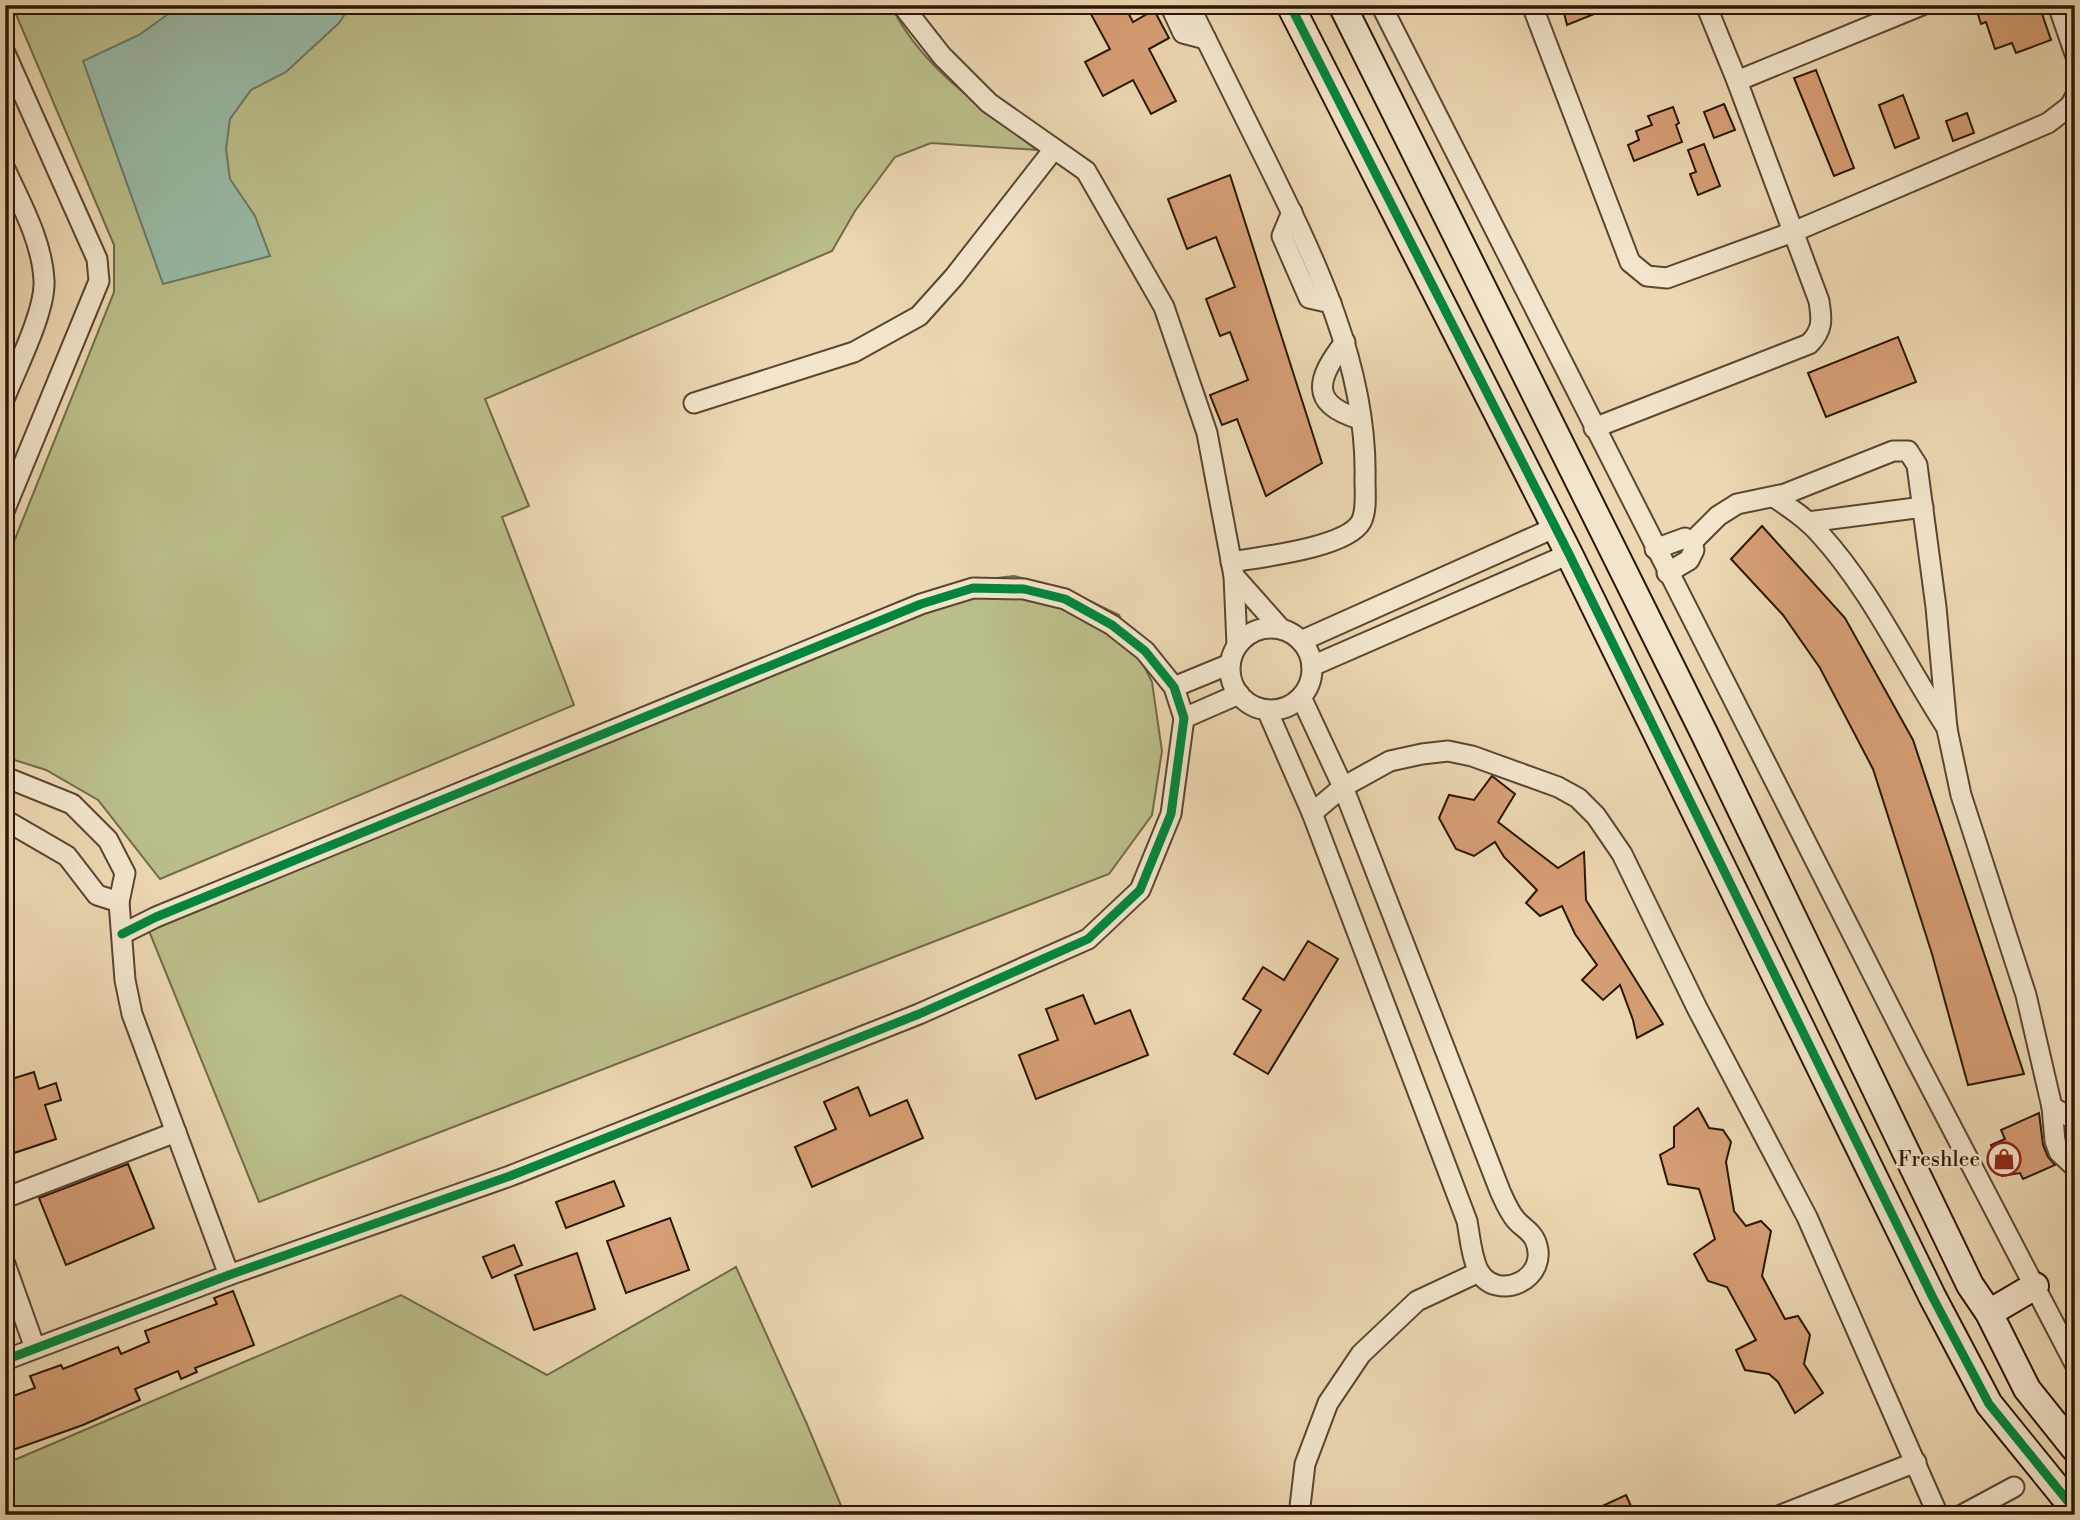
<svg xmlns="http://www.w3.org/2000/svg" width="2080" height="1520" font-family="'Libre Bodoni',serif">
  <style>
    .green { fill: #babe8a; stroke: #726a48; stroke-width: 2 }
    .water { fill: #99baa7; stroke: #6d7867; stroke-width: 2 }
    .building { fill: #d69e75; stroke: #2b1607; stroke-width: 2 }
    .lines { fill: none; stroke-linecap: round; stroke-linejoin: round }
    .street-casing { stroke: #5b4632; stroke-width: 23 }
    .secondary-casing { stroke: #2b1607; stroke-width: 30 }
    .street { stroke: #f2e5cc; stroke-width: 19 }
    .secondary { stroke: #f2e5cc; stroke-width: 26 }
    .cycleway-casing { stroke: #f2e5cc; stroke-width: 13 }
    .cycleway { stroke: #00873e; stroke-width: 9 }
    .labels { text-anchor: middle; stroke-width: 5; stroke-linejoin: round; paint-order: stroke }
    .poi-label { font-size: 21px; fill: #2b1607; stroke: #f2e5cc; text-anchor: end }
  </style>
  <rect width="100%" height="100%" fill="#ebd7b1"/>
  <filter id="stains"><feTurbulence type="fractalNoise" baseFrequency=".00286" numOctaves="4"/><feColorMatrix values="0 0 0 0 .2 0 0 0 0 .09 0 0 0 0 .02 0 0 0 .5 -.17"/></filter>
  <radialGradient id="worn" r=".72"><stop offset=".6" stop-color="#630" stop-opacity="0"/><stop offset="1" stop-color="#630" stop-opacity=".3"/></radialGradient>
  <g class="green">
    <path d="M12,5h879c28,61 94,105 146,145l-106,-7 -36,14 -40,54 -23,40 -347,148 44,107 -27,11 72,188 -414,174 -62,-79 -52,-30 -41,-13v-193l109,-272v-47z"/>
    <polygon points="1014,576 1065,589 1119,615 1152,682 1162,751 1152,815 1109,874 259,1202 149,931 970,581"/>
    <polygon points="736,1267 806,1422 845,1515 5,1515 5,1464 401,1295 547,1375"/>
  </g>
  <polygon class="water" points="181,5 351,5 339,23 286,72 251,90 230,119 226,149 230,179 255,216 270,256 163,284 83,61 139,35"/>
  <g class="building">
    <polygon points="1086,5 1124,5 1133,22 1154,10 1169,38 1149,49 1176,101 1151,114 1133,80 1103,96 1085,62 1110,49"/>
    <polygon points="1562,5 1614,5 1614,6 1567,25"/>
    <polygon points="1975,5 2039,5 2051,40 2016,53 2012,43 1995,49 1986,22 1981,24"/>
    <polygon points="1816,70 1854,168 1834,176 1794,78"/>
    <polygon points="1903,95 1919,138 1895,148 1879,105"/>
    <polygon points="1724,104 1735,130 1714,138 1704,112"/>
    <polygon points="1673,107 1679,123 1676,125 1682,142 1634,161 1628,145 1639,140 1636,131 1652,125 1648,116"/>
    <polygon points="1967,113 1974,133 1953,141 1946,121"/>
    <polygon points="1704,144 1720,186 1698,195 1690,174 1696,172 1688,150"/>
    <polygon points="1230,175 1322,463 1266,496 1237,419 1222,425 1210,395 1248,380 1230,332 1220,336 1206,299 1235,287 1216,237 1187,249 1168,199"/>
    <polygon points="1898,337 1916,382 1826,417 1808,373"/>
    <polygon points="1762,526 1845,618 1913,740 2024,1074 1968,1085 1932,954 1873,769 1820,668 1783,615 1731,559"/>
    <polygon points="1492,776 1515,794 1498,822 1558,868 1584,852 1586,900 1663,1024 1637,1038 1633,1020 1620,985 1603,1000 1582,980 1597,965 1575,934 1562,906 1540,916 1526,903 1537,890 1504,857 1495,842 1474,856 1456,849 1439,818 1449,795 1474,800"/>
    <polygon points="1308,941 1338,959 1268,1074 1234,1054 1261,1010 1243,999 1263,967 1284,980"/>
    <polygon points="1083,995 1095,1024 1130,1010 1148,1055 1036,1099 1019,1055 1058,1040 1046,1009"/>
    <polygon points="34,1072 39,1089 56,1083 61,1100 45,1105 56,1139 5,1156 5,1081"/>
    <polygon points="858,1087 870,1116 907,1100 923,1138 812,1187 795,1147 836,1129 824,1102"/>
    <polygon points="1698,1108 1709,1128 1723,1130 1731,1142 1726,1162 1734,1211 1746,1226 1761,1221 1771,1231 1762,1276 1785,1319 1798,1316 1810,1335 1804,1364 1823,1393 1795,1413 1778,1382 1769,1374 1745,1370 1736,1350 1756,1340 1727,1287 1708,1281 1694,1254 1715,1239 1699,1189 1668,1184 1660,1155 1674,1147 1674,1127"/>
    <polygon points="2039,1113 2043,1145 2048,1157 2055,1165 2023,1179 2020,1173 2002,1176 1991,1145 2005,1139 2001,1130"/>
    <polygon points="128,1164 154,1228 66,1265 39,1198"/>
    <polygon points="614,1181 624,1206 566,1228 556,1202"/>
    <polygon points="670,1218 689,1270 626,1293 607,1241"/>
    <polygon points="514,1245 522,1265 492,1278 483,1257"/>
    <polygon points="577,1253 595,1309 534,1330 515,1275"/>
    <polygon points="233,1291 254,1345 195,1368 197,1372 181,1379 178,1371 135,1389 140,1400 83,1425 10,1451 5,1440 5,1399 35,1388 30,1376 61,1365 63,1369 118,1347 121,1354 149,1342 145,1331 217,1304 214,1298"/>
    <polygon points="1626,1495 1635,1515 1583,1515"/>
  </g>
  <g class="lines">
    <defs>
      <g id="street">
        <polyline points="902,5 942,56 989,103 1086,171 1164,307 1207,433 1234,576 1237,645"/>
        <polyline points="1170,5 1183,33 1206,39"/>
        <path d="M1189,5c25,51 51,102 76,153 49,99 103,208 100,322 0,12 2,31 -4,42 -15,26 -101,35 -130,40"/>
        <polyline points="1381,5 1916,1059 2075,1364"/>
        <polyline points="1532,5 1630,262 1647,276 1667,278 1793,232 2048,123 2070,106 2075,97"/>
        <polyline points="2058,5 2075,54"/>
        <polyline points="5,53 97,259 99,281 5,509"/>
        <polyline points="1737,81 1922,5"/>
        <path d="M5,169c16,35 37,72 39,111 2,30 -27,87 -39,117"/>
        <polyline points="1292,212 1282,236 1309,298 1331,303"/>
        <path d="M1345,342c-28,36 -37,62 15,77"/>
        <polyline points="694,403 854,352 919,316 954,277 1054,149"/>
        <path d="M1594,428l215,-84c14,-14 13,-24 10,-43l-82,-220 -31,-76"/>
        <path d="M1774,497c16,11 33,22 46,37 52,57 85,130 127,194"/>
        <polyline points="1808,522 1923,507"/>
        <polyline points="1692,542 1718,516 1737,504 1785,494 1893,451 1908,451 1917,465 1936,607 1947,729 1961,795 2026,995 2052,1107 2055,1141 2059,1152 2075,1167"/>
        <polyline points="1655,549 1685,538 1692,542 1694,550 1689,560 1667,573"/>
        <polyline points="1234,576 1281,629"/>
        <circle cx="1271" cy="669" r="41"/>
        <polyline points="1301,641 1556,527"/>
        <polyline points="1312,666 1569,554"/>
        <polyline points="1174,687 1230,664"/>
        <path d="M1267,710l45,103 155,408c3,16 4,34 11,49 18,34 74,9 57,-30 -4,-9 -13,-13 -19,-20 -7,-8 -11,-18 -16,-29l-157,-404 -42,-90"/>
        <polyline points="1184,718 1239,694"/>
        <polyline points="5,777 72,804 108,840 125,873 119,902 125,980 132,1014 229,1275"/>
        <polyline points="1312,813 1343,787 1390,761 1422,754 1448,751 1472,756 1558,787 1578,798 1596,816 1622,854 1697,1008 1807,1217 1938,1515"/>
        <polyline points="5,820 67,856 97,895 119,902"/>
        <polyline points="2052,1107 2075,1120"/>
        <polyline points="10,1196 176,1132"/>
        <polyline points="5,1264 35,1348"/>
        <polyline points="5,1360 229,1275 510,1176 919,1014 1088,939 1140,890 1171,814 1184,718 1174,687 1145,651 1112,625 1065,599 1024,589 973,588 921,604 156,917 122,934"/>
        <polyline points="1299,1515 1305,1464 1328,1403 1361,1354 1417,1301 1479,1272"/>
        <polyline points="1781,1515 1916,1462"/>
        <polyline points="1962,1515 2014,1487"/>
      </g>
      <g id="secondary">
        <polyline points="1290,5 1569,554 1932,1296 1989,1404 2075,1510"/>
        <polyline points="1342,5 1705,735 1970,1285 1989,1313 2027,1389 2075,1449"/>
        <polyline points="1989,1313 2035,1286"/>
      </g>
    </defs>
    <use href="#street" class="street-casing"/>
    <use href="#secondary" class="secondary-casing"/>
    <use href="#street" class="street"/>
    <use href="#secondary" class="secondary"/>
    <defs>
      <g id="cycleway">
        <polyline points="1290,5 1569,554 1932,1296 1989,1404 2075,1510"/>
        <polyline points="5,1360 229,1275 510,1176 919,1014 1088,939 1140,890 1171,814 1184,718 1174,687 1145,651 1112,625 1065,599 1024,589 973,588 921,604 156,917 122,934"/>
      </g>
    </defs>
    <use href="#cycleway" class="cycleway-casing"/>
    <use href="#cycleway" class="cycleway"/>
  </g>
  <defs>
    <symbol id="shop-ring" viewBox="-11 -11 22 22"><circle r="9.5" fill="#f2e5cc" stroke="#8f2418" stroke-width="1.5"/><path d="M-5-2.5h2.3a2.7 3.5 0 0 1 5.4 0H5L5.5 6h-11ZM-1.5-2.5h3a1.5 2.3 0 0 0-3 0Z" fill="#8f2418"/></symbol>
  </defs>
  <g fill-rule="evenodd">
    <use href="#shop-ring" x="1985" y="1140" width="38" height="38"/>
  </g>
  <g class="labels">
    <g class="poi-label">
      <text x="1980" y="1166">Freshlee</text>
    </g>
  </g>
  <rect width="2080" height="1520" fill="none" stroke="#ebd7b1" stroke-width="28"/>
  <rect x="7" y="7" width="2066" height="1506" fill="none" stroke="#2b1607" stroke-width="3.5"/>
  <rect x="14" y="14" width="2052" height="1492" fill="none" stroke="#2b1607" stroke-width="2"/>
  <rect width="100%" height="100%" filter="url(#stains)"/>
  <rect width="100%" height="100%" fill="url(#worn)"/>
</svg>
